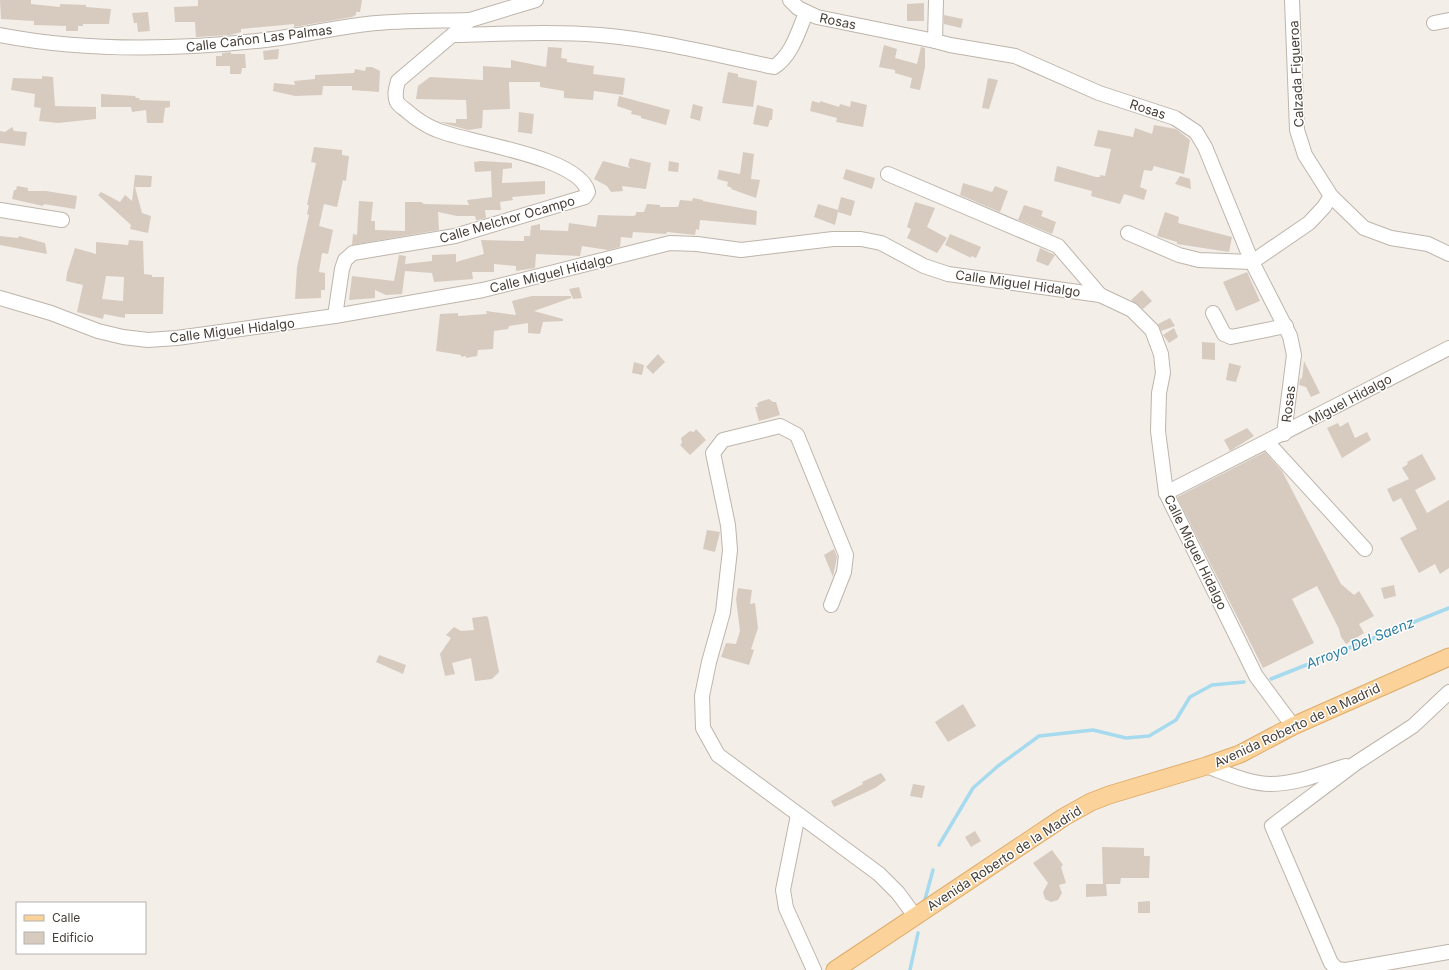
<svg xmlns="http://www.w3.org/2000/svg" width="1449" height="970" font-family="Inter,sans-serif">
  <style>
    .lines { fill: none; stroke-linecap: round; stroke-linejoin: round }
    .stream { stroke: #a6daee; stroke-width: 3.5 }
    .building { fill: #d7cbc0; fill-rule: evenodd }
    .minor-casing { stroke: #beb5ab; stroke-width: 16 }
    .major-casing { stroke: #dfac6a; stroke-width: 19 }
    .minor { stroke: #fff; stroke-width: 14 }
    .major { stroke: #fad29a; stroke-width: 17 }
    .labels { text-anchor: middle; stroke-width: 3; stroke-linejoin: round; paint-order: stroke }
    .street-label { font-size: 13px; fill: #463e37; stroke: #fff }
    .water-label { font-size: 14px; font-style: italic; fill: #307f9e; stroke: #fff }
  </style>
  <rect width="100%" height="100%" fill="#f3eee8"/>
  <g class="lines">
    <g class="stream">
      <polyline points="1271,679 1449,608"/>
      <polyline points="939,845 973,788 998,766 1039,736 1093,730 1126,738 1149,736 1176,720 1190,697 1212,685 1244,682"/>
      <polyline points="924,903 933,870"/>
      <polyline points="910,970 918,933"/>
    </g>
  </g>
  <g class="building">
    <polygon points="0,0 31,0 31,4 60,7 60,4 86,5 86,7 111,9 109,24 83,24 83,26 78,26 78,31 66,31 66,26 34,25 34,21 1,19"/>
    <polygon points="198,0 362,0 360,12 356,12 356,15 352,17 294,27 294,24 241,29 241,32 230,35 196,37 195,22 175,22 174,7 198,6"/>
    <polygon points="924,3 924,21 907,21 907,4"/>
    <polygon points="148,12 150,31 138,32 137,23 134,23 132,13"/>
    <polygon points="944,15 963,19 961,28 944,24"/>
    <polygon points="884,45 897,49 895,58 917,64 921,47 925,48 925,67 920,90 910,88 912,78 895,73 895,70 879,67"/>
    <polygon points="548,47 562,48 561,58 567,59 567,62 594,66 593,74 625,78 623,95 594,91 593,100 564,98 564,91 540,87 540,82 509,82 510,109 483,110 482,128 468,130 439,122 456,123 456,119 467,119 466,100 416,99 418,86 430,77 483,80 483,66 511,68 511,60 546,67"/>
    <polygon points="279,49 278,59 264,60 263,51"/>
    <polygon points="231,52 231,54 245,54 246,68 242,68 241,74 230,74 230,66 216,66 216,56 222,56 222,53"/>
    <polygon points="366,67 372,67 380,71 379,92 352,90 352,86 323,86 322,95 295,96 273,91 274,83 295,85 294,81 315,79 315,75 354,73 355,69 365,71"/>
    <polygon points="728,72 738,74 738,77 757,81 753,107 722,103"/>
    <polygon points="42,76 53,77 55,106 96,107 96,119 58,123 39,121 41,108 34,107 35,94 11,90 13,78 42,79"/>
    <polygon points="988,78 998,80 989,109 982,108"/>
    <polygon points="101,94 135,96 136,98 139,98 140,100 170,101 170,107 165,108 163,123 147,123 146,110 132,112 131,107 101,107"/>
    <polygon points="619,96 670,110 666,125 641,118 641,116 631,114 632,111 617,106"/>
    <polygon points="812,101 820,103 820,101 839,107 840,104 850,107 851,101 867,105 863,127 836,122 837,118 810,111"/>
    <polygon points="693,104 703,107 700,121 690,118"/>
    <polygon points="757,105 773,109 772,120 770,120 768,127 753,124"/>
    <polygon points="519,112 534,114 532,134 518,132"/>
    <polygon points="1154,125 1176,129 1190,140 1184,174 1154,166 1152,171 1144,170 1140,187 1147,190 1144,200 1124,194 1120,204 1091,196 1092,191 1054,181 1057,166 1096,177 1100,177 1100,175 1105,176 1111,149 1094,146 1098,130 1133,137 1135,128 1152,134"/>
    <polygon points="12,127 14,131 27,132 25,146 0,143 0,131 5,132"/>
    <polygon points="314,147 342,150 342,155 349,156 346,181 343,180 337,207 324,204 319,226 333,230 328,254 322,253 319,272 325,273 325,290 321,290 321,298 295,299 297,267 309,215 307,214 309,205 307,205 316,163 311,162"/>
    <polygon points="743,152 754,154 751,179 760,180 756,198 731,189 732,188 727,186 728,182 717,179 719,170 740,174"/>
    <polygon points="630,158 651,163 646,189 622,186 623,191 611,192 607,186 594,179 603,161 630,168 628,165"/>
    <polygon points="481,161 512,163 512,168 503,169 502,183 545,181 545,194 512,197 513,200 500,202 501,210 485,210 486,218 478,220 476,220 475,216 457,216 438,212 439,230 352,245 353,234 357,235 359,201 373,202 371,221 375,221 375,230 405,231 405,202 421,202 424,204 469,205 467,200 492,197 491,171 475,172 474,162"/>
    <polygon points="669,161 679,163 678,172 668,171"/>
    <polygon points="846,169 875,178 872,189 843,179"/>
    <polygon points="135,175 152,176 151,187 135,187 142,213 151,216 148,233 130,229 131,225 98,195 101,192 120,202 125,195 132,201"/>
    <polygon points="1180,176 1190,179 1191,189 1175,184"/>
    <polygon points="963,183 992,192 995,186 1008,191 1000,212 960,195"/>
    <polygon points="17,186 28,188 28,191 46,191 77,196 75,209 44,204 43,206 12,199 14,190 16,190"/>
    <polygon points="841,197 855,201 851,216 838,212 835,225 814,217 818,204 838,210"/>
    <polygon points="693,198 703,200 703,201 757,211 756,225 700,220 699,230 696,229 695,235 667,232 666,234 633,232 632,238 621,237 620,247 608,250 582,246 580,256 536,254 535,268 516,271 516,266 494,264 494,272 472,272 473,279 434,282 432,273 405,271 402,294 386,295 375,290 375,298 349,300 352,276 394,281 399,255 406,256 405,264 432,261 432,255 456,254 456,262 484,254 481,240 524,241 524,236 530,236 531,226 540,224 540,230 568,231 569,223 596,227 598,215 633,216 636,215 636,212 644,212 647,204 660,205 660,207 678,207 680,200 692,201"/>
    <polygon points="915,202 935,208 927,227 947,238 937,253 907,238 911,229 907,227"/>
    <polygon points="1024,205 1043,211 1041,216 1056,222 1052,234 1018,220"/>
    <polygon points="1165,212 1179,217 1178,223 1232,237 1229,252 1177,244 1177,242 1157,236"/>
    <polygon points="950,234 981,247 976,258 971,256 971,258 945,245"/>
    <polygon points="0,236 18,238 19,236 45,243 47,254 0,245"/>
    <path d="M129,240l14,1 1,33 8,1v2h12l-1,37h-38v4l-21,-4 -1,5 -26,-7 6,-27 -17,-4 1,-8 8,-25 21,6v-12l32,3zM106,276l18,1 -1,24 -21,-2z"/>
    <polygon points="1040,248 1055,255 1048,266 1036,261"/>
    <polygon points="1247,272 1260,301 1236,311 1223,282"/>
    <polygon points="579,287 582,298 573,299 569,289"/>
    <polygon points="1142,290 1152,301 1143,309 1131,300"/>
    <polygon points="532,296 571,296 571,298 534,311 563,319 563,321 543,322 540,334 528,333 528,323 509,326 508,329 494,331 493,349 478,350 477,356 466,358 466,356 461,357 461,355 436,351 440,314 458,313 458,316 487,314 486,311 516,315 512,301"/>
    <polygon points="1170,318 1175,326 1161,331 1158,324"/>
    <polygon points="1174,328 1178,337 1169,343 1163,335"/>
    <polygon points="1202,342 1215,343 1215,360 1202,359"/>
    <polygon points="658,354 665,362 653,374 646,367"/>
    <polygon points="1304,361 1320,393 1311,397 1306,387 1299,385 1300,379 1302,378"/>
    <polygon points="634,362 644,365 642,375 632,373"/>
    <polygon points="1229,363 1241,366 1236,382 1226,380"/>
    <polygon points="769,399 773,402 776,402 780,415 759,421 755,407 758,407 757,404 759,402"/>
    <polygon points="1348,422 1355,438 1367,432 1371,440 1342,458 1327,428 1338,423 1340,427"/>
    <polygon points="1247,428 1254,436 1230,451 1224,440"/>
    <polygon points="696,429 706,440 690,455 680,445 682,443 681,438 690,431 694,432"/>
    <polygon points="1265,452 1282,471 1341,584 1354,595 1359,591 1374,616 1359,624 1364,633 1346,644 1341,637 1339,629 1317,586 1292,599 1314,643 1263,668 1177,497"/>
    <polygon points="1422,454 1436,479 1415,490 1427,513 1449,500 1449,568 1440,574 1435,564 1419,573 1400,538 1417,529 1401,498 1393,502 1387,489 1409,479 1402,468 1408,464 1407,462"/>
    <polygon points="707,530 720,532 715,552 703,549"/>
    <polygon points="834,549 837,557 833,577 824,555"/>
    <polygon points="1394,585 1396,596 1384,599 1381,588"/>
    <polygon points="738,588 752,590 750,604 755,603 758,628 751,649 754,650 749,665 721,657 726,643 736,644 740,631 736,599"/>
    <polygon points="486,616 488,617 499,672 492,679 475,681 471,658 452,663 455,674 445,676 440,654 451,638 446,635 454,627 461,631 474,630 472,618"/>
    <polygon points="379,655 406,665 403,674 376,662"/>
    <polygon points="963,704 976,726 948,742 935,722"/>
    <polygon points="881,773 886,780 875,788 834,807 831,801 863,784 862,782"/>
    <polygon points="913,784 925,786 922,798 910,796"/>
    <polygon points="975,831 981,841 971,847 965,837"/>
    <polygon points="1102,847 1144,848 1144,856 1150,856 1149,878 1121,878 1120,884 1106,884 1107,896 1086,897 1086,884 1103,884"/>
    <polygon points="1052,850 1063,865 1061,867 1066,883 1059,885 1062,893 1058,900 1051,902 1045,899 1043,892 1048,883 1033,863"/>
    <polygon points="1150,901 1150,913 1138,913 1138,902"/>
  </g>
  <g class="lines">
    <defs>
      <g id="minor">
        <polyline points="790,0 798,8 817,17 935,41 950,45 1015,56 1099,93 1175,118 1196,132 1205,147 1252,262 1290,336 1294,355 1284,434"/>
        <polyline points="1292,0 1297,130 1305,155 1331,196 1364,228 1391,238 1428,244 1449,254"/>
        <polyline points="1434,23 1449,20"/>
        <path d="M0,35c88,17 177,15 265,5 34,-4 68,-12 102,-16 34,-4 69,-3 103,-4"/>
        <path d="M454,35c48,-1 98,-4 146,0 59,5 116,20 174,32 18,-12 24,-35 32,-54"/>
        <polyline points="935,41 936,0"/>
        <polyline points="888,174 1058,246 1100,295"/>
        <polyline points="0,210 62,220"/>
        <polyline points="1128,233 1179,255 1199,260 1252,262 1309,223 1324,207 1331,196"/>
        <polyline points="0,298 51,313 98,331 123,337 148,340 177,338 335,316 483,290 670,243 697,244 741,250 833,239 861,239 881,243 924,266 948,274 1100,295 1132,310 1152,330 1161,354 1163,373 1159,393 1158,431 1166,493 1256,676 1293,726"/>
        <polyline points="1213,313 1224,334 1231,337 1286,326"/>
        <path d="M335,316l7,-47 3,-9 8,-7 102,-17 130,-39 3,-5c-9,-36 -121,-49 -151,-62 -10,-4 -21,-11 -29,-18 -3,-3 -9,-6 -11,-10 -3,-7 -1,-13 1,-21l72,-61 66,-20"/>
        <polyline points="1267,442 1365,549"/>
        <polyline points="1166,493 1449,348"/>
        <polyline points="831,605 844,572 846,555 797,435 780,426 723,440 713,453 728,525 730,550 723,612 709,662 702,696 703,728 718,755 879,874 898,893 915,916"/>
        <path d="M1206,766c20,7 43,18 65,18 26,0 51,-11 75,-18"/>
        <polyline points="798,815 783,890 786,908 814,970"/>
        <polyline points="1344,970 1337,969 1331,963 1272,826 1356,763 1413,726 1449,692"/>
        <polyline points="1346,970 1449,952"/>
      </g>
      <polyline id="major" points="835,970 1064,817 1091,802 1109,795 1206,766 1240,754 1293,726 1449,657"/>
    </defs>
    <use href="#minor" class="minor-casing"/>
    <use href="#major" class="major-casing"/>
    <use href="#minor" class="minor"/>
    <use href="#major" class="major"/>
  </g>
  <g class="labels">
    <g class="street-label">
      <text transform="translate(838 21) rotate(12)" y="5">Rosas</text>
      <text transform="translate(259 38) rotate(-7)" y="5">Calle Cañon Las Palmas</text>
      <text transform="translate(1296 74) rotate(-93)" y="5">Calzada Figueroa</text>
      <text transform="translate(1148 109) rotate(18)" y="5">Rosas</text>
      <text transform="translate(507 219) rotate(-16)" y="5">Calle Melchor Ocampo</text>
      <text transform="translate(551 273) rotate(-14)" y="5">Calle Miguel Hidalgo</text>
      <text transform="translate(1018 283) rotate(8)" y="5">Calle Miguel Hidalgo</text>
      <text transform="translate(232 330) rotate(-7)" y="5">Calle Miguel Hidalgo</text>
      <text transform="translate(1350 399) rotate(-28)" y="5">Miguel Hidalgo</text>
      <text transform="translate(1288 404) rotate(-83)" y="5">Rosas</text>
      <text transform="translate(1196 552) rotate(64)" y="5">Calle Miguel Hidalgo</text>
      <text transform="translate(1297 725) rotate(-25)" y="5">Avenida Roberto de la Madrid</text>
      <text transform="translate(1004 858) rotate(-33)" y="5">Avenida Roberto de la Madrid</text>
    </g>
    <g class="water-label">
      <text transform="translate(1360 643) rotate(-22)" y="5">Arroyo Del Saenz</text>
    </g>
  </g>
  <rect x="16" y="902" width="130" height="52" fill="#ffffff" stroke="#b5b2af"/>
  <rect x="24" y="915" width="20" height="6" fill="#fad29a" stroke="#b5b2af"/>
  <text x="52" y="922" font-size="12" fill="#463e37">Calle</text>
  <rect x="24" y="932" width="20" height="12" fill="#d7cbc0" stroke="#b5b2af"/>
  <text x="52" y="942" font-size="12" fill="#463e37">Edificio</text>
</svg>
